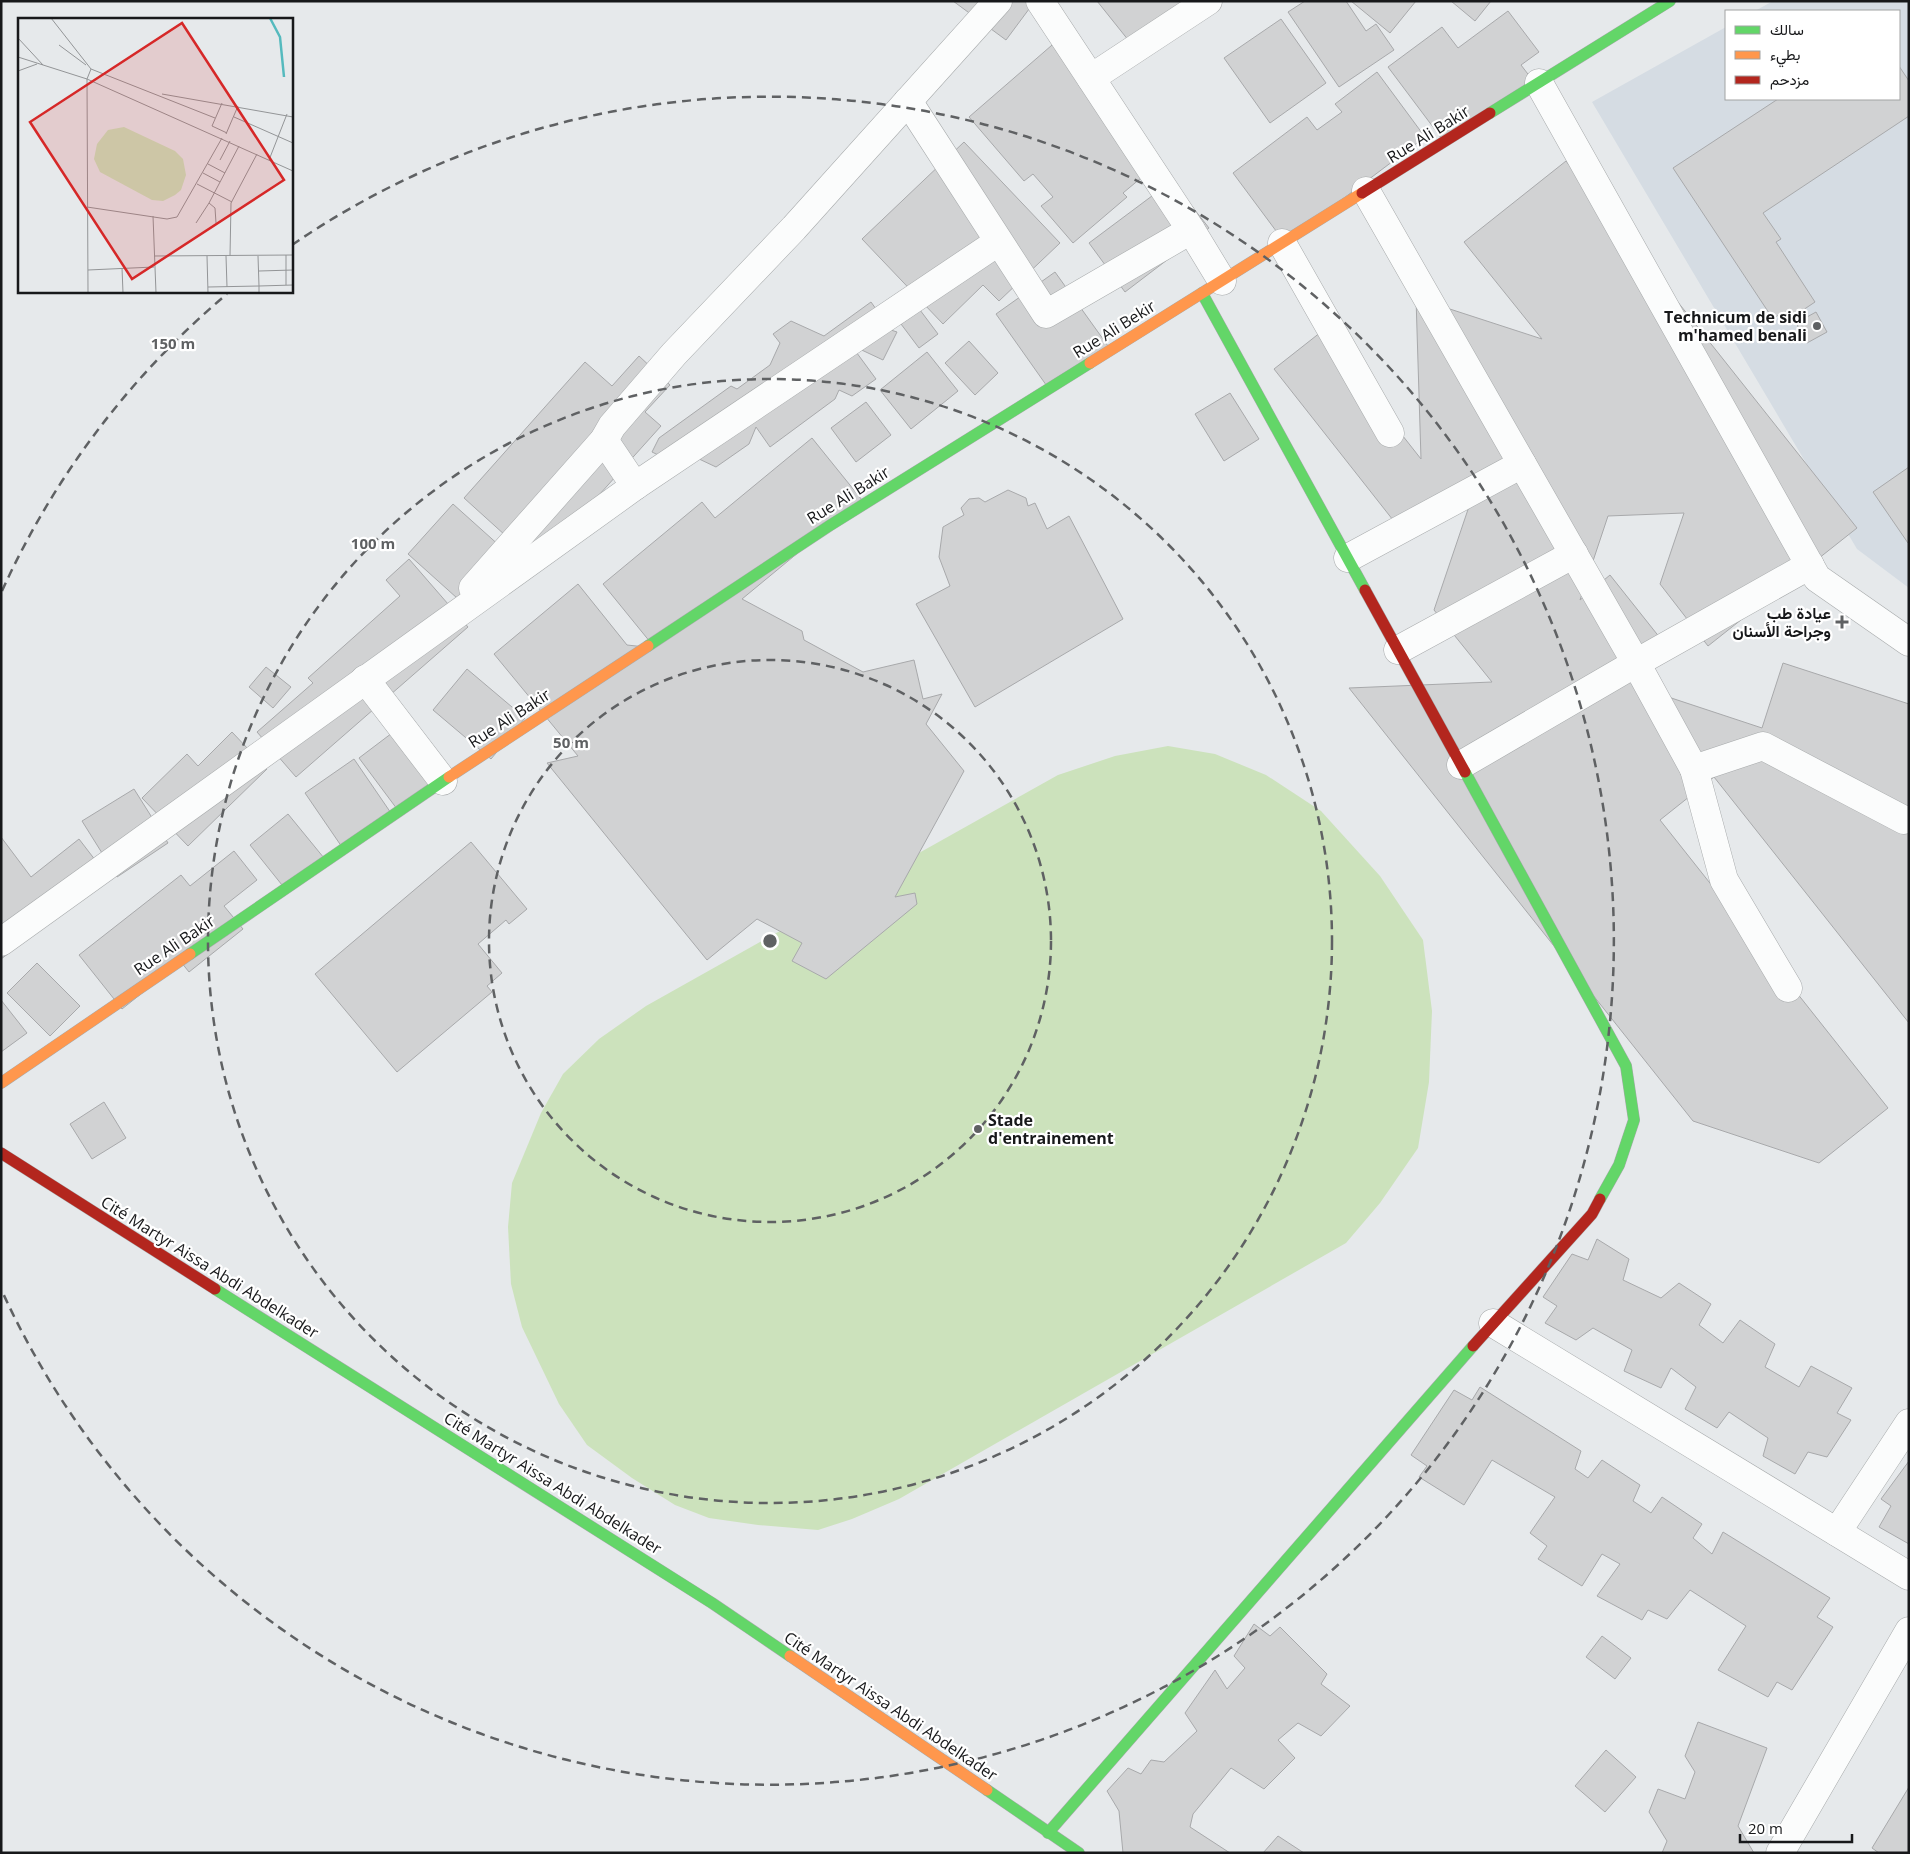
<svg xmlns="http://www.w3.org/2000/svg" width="1910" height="1854" font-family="'Open Sans',Vazirmatn,sans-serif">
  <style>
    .built { fill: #d5dce3 }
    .green { fill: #cce2bc }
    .building { fill: #d1d2d3; stroke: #a8a9ab }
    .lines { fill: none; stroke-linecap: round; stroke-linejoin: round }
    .street-casing { stroke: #a7aaab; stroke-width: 29 }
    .fast-casing { stroke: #a7aaab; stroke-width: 12 }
    .slow-casing { stroke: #a7aaab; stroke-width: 12 }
    .jam-casing { stroke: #a7aaab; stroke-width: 12 }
    .street { stroke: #fbfcfc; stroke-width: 28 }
    .fast { stroke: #63d668; stroke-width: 11 }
    .slow { stroke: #ff974d; stroke-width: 11 }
    .jam { stroke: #b3261e; stroke-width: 11 }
    .ring { fill: none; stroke: #5f6163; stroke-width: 2.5; stroke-dasharray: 9 6 }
    .poi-dot { fill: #5f6163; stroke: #fff; stroke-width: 2 }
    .labels { text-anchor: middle; stroke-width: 4.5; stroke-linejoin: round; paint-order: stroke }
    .street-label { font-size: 16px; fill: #17181a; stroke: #fff }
    .poi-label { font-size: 16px; font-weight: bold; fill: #17181a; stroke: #fff; text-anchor: end }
    .inset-river { fill: none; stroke: #55babe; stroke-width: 2.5 }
    .inset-road { fill: none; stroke: #939597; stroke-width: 1 }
    .view { fill: #d62828; fill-opacity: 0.15; stroke: #d62828; stroke-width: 2.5 }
    .inset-edge { fill: none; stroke: #17181a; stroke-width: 2.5 }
    .centre { fill: #5f6163; stroke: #fff; stroke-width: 2.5 }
    .ring-label { font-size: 15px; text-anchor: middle; font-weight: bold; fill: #5f6163; stroke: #fff; stroke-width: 4.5; stroke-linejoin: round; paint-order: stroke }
  </style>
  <rect width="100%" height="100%" fill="#e6e9eb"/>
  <polygon class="built" points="1773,1 1909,1 1909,588 1857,549 1592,102 1726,27 1726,99 1899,99 1899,11 1755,11"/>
  <polygon class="green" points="1168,746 1215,754 1266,775 1321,811 1380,876 1423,940 1432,1011 1429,1082 1418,1148 1380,1203 1346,1243 899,1499 852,1519 818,1530 758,1525 709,1518 675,1505 632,1478 587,1445 559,1404 522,1327 511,1284 508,1227 512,1183 541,1113 563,1074 599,1039 646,1006 1058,775 1115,756"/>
  <g class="building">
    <polygon points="953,1 1035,1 1006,40"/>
    <polygon points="1097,1 1198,1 1137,51"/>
    <polygon points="1305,1 1346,1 1366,31 1376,24 1394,50 1339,87 1288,12"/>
    <polygon points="1351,1 1416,1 1390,33"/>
    <polygon points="1451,1 1491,1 1475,21"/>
    <polygon points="1508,11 1539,52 1521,65 1534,82 1442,139 1388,67 1442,27 1458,48"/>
    <polygon points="1281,19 1326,83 1270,123 1224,58"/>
    <polygon points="1059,39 1153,168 1123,193 1127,197 1073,243 1041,206 1053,197 1033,174 1024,181 969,117"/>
    <polygon points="1899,66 1909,81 1909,116 1763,213 1781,239 1776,242 1815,302 1788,320 1783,312 1773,319 1673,168 1778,99 1899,99"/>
    <polygon points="1377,72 1425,137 1340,201 1288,247 1233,173 1307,117 1317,130 1342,112 1335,104"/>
    <polygon points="964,142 1060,243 999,301 983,285 943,324 862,239"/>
    <polygon points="1566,161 1857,528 1708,646 1660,584 1684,513 1608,516 1580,600 1610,575 1672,653 1632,685 1762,728 1783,663 1909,704 1909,1023 1714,777 1660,820 1888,1108 1819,1163 1693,1121 1349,688 1492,682 1434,610 1480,474 1404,534 1274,369 1321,332 1421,459 1416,298 1542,339 1464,242"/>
    <polygon points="1172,181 1209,228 1125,292 1089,243"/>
    <polygon points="1055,272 1108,346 1049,389 996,314"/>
    <polygon points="871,302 891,330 897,332 883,360 851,345 876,379 852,396 839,390 835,399 770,447 756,427 749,444 716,467 697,458 683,467 652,452 659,438 731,386 737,389 770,365 780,343 773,334 791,321 824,336"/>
    <polygon points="920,310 938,334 919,348 901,324"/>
    <polygon points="1816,312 1827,332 1807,343 1796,323"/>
    <polygon points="969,341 998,373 975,395 945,363"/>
    <polygon points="927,352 958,391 911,429 880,390"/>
    <polygon points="639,356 670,385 645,412 661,426 537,564 464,498 585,362 612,386"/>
    <polygon points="1230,393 1259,439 1224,461 1195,414"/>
    <polygon points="866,402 891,435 856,462 831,428"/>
    <polygon points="812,438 862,500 742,599 802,631 804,640 863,672 914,660 923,699 942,694 926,724 964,771 895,897 915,893 917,904 826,979 792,961 802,943 757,919 707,960 547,763 578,756 494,654 578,584 627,645 655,648 603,584 702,502 715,518"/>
    <polygon points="1909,467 1909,543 1908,543 1873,492"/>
    <polygon points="1008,490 1026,498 1028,506 1035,503 1047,529 1069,516 1123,619 975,707 916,604 950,586 939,557 943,527 964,515 961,508 969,499 979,498 985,502"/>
    <polygon points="453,504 521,565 477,616 408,554"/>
    <polygon points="409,559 468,627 296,777 257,732 313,683 308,678 400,596 386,580"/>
    <polygon points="266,667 291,687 273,708 249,687"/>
    <polygon points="467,669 525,718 491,759 433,710"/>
    <polygon points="400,727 441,782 400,813 359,758"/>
    <polygon points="232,732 267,769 188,846 142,798 187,754 198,766"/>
    <polygon points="354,759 393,816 344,850 305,793"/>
    <polygon points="134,789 168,843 117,877 82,821"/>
    <polygon points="288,814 324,858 286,890 250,845"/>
    <polygon points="1,837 31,877 79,839 109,878 1,959"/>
    <polygon points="471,842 527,909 509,924 506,920 478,944 502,973 487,986 492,992 397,1072 315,974"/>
    <polygon points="234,851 257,880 224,906 243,929 189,972 181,962 122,1009 79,955 181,875 190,886"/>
    <polygon points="37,963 80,1006 50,1036 7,993"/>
    <polygon points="1,1000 27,1033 1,1052"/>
    <polygon points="104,1102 126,1138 92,1159 70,1124"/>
    <polygon points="1597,1239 1629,1259 1623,1280 1661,1298 1679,1283 1711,1304 1699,1325 1723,1343 1740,1320 1775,1344 1765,1367 1799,1387 1811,1366 1852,1388 1837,1413 1851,1420 1827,1457 1808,1452 1795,1474 1763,1456 1768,1438 1729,1412 1717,1428 1685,1409 1696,1387 1671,1368 1661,1388 1624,1371 1632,1350 1593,1328 1576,1340 1545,1323 1557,1306 1543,1297 1572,1254 1588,1260"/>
    <polygon points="1480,1387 1581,1451 1575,1469 1588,1478 1602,1460 1640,1485 1633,1501 1651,1513 1662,1497 1702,1524 1693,1538 1712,1554 1723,1532 1830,1598 1817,1617 1833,1627 1792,1690 1777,1682 1768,1697 1718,1670 1746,1626 1690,1590 1667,1619 1648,1610 1642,1620 1597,1596 1620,1564 1602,1554 1582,1586 1538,1559 1547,1546 1530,1533 1555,1497 1492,1460 1464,1505 1419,1477 1427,1466 1411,1455 1454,1390 1472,1400"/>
    <polygon points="1909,1461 1909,1544 1879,1527 1891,1506 1881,1499"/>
    <polygon points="1254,1624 1270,1636 1280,1627 1327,1674 1321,1684 1350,1706 1321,1736 1298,1723 1278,1740 1295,1758 1264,1789 1231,1768 1193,1814 1190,1827 1230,1853 1123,1853 1119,1811 1107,1791 1128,1768 1141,1774 1151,1760 1164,1762 1197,1731 1185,1713 1215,1670 1227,1689 1245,1668 1234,1656"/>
    <polygon points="1602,1636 1631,1658 1615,1679 1586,1657"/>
    <polygon points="1698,1722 1767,1748 1738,1826 1754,1853 1662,1853 1667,1841 1649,1812 1658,1789 1685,1799 1695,1772 1685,1756"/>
    <polygon points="1606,1750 1636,1777 1605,1812 1575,1786"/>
    <polygon points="1909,1787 1909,1853 1879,1853 1872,1848"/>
    <polygon points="1278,1836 1304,1853 1263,1853"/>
  </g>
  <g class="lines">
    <defs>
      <g id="street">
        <polyline points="1040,1 1191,230 1222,281"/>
        <polyline points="1091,78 1208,1"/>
        <polyline points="1539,83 1817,578 1909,642"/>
        <polyline points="908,101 1046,314 1191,230"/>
        <polyline points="1366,191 1636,663 1694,769 1763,746 1904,820"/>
        <polyline points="1282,243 1390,433"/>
        <polyline points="604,440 635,486"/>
        <polyline points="1348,558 1522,464"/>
        <polyline points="473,588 604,440 612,426 674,354 794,228 998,1"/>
        <polyline points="1398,650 1574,554"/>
        <polyline points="365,679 443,781"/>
        <polyline points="1461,765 1636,663 1810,565"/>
        <polyline points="1694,769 1724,880 1788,988"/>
        <polyline points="1,942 635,486 998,242"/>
        <polyline points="1493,1323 1909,1576"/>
        <polyline points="1837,1532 1909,1423"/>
        <polyline points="1780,1853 1909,1631"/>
      </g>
      <g id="fast">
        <polyline points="1490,113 1670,1"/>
        <polyline points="1202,293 1365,590"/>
        <polyline points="648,646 829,526 1090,363"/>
        <polyline points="1465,772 1626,1066 1634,1120 1619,1165 1600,1199"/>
        <polyline points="190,954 449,777"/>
        <polyline points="215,1289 712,1603 790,1656"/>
        <polyline points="987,1790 1079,1853"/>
        <polyline points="1048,1833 1473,1346"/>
      </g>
      <g id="slow">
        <polyline points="1090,363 1362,193"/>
        <polyline points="449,777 648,646"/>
        <polyline points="1,1083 190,954"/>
        <polyline points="790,1656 987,1790"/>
      </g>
      <g id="jam">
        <polyline points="1362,193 1490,113"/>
        <polyline points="1365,590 1465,772"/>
        <polyline points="1,1153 215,1289"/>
        <polyline points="1473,1346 1592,1214 1600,1199"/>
      </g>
    </defs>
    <use href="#street" class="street-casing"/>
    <use href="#fast" class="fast-casing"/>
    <use href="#slow" class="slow-casing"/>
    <use href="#jam" class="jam-casing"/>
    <use href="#street" class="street"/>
    <use href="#fast" class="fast"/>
    <use href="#slow" class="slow"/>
    <use href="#jam" class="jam"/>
  </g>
  <g class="ring">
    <circle cx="770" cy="941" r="281"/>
    <circle cx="770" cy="941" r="562"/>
    <path d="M2 591A844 844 0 0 1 227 294M292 245A844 844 0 1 1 2 1291"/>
  </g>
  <g class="poi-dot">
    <circle cx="1817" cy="326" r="5"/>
    <path d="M1839.5 614.5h5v5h5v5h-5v5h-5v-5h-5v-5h5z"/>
    <circle cx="978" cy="1129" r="5"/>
  </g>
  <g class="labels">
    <g class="street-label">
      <text transform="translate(1428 134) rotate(-32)" y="6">Rue Ali Bakir</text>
      <text transform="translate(1114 329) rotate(-32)" y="6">Rue Ali Bekir</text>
      <text transform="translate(848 495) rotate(-32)" y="6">Rue Ali Bakir</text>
      <text transform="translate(509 718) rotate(-33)" y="6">Rue Ali Bakir</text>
      <text transform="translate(174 945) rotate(-34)" y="6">Rue Ali Bakir</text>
      <text transform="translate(210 1267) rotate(32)" y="6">Cité Martyr Aissa Abdi Abdelkader</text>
      <text transform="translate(553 1483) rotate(32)" y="6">Cité Martyr Aissa Abdi Abdelkader</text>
      <text transform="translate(891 1706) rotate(34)" y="6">Cité Martyr Aissa Abdi Abdelkader</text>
    </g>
    <g class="poi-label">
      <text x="1807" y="323">Technicum de sidi<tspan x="1807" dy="18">m'hamed benali</tspan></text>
      <text x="1831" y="619">عيادة طب<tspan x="1831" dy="18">وجراحة الأسنان</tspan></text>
      <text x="988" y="1126" text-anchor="start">Stade<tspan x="988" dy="18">d'entrainement</tspan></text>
    </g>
  </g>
  <g transform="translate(18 18)">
    <rect width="275" height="275" fill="#e6e9eb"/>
    <path d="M106,109l51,24 8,8 3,16 -5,15 -6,5 -12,6 -11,-1 -52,-28 -6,-13 3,-15 11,-14z" fill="#cce2bc"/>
    <path class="inset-river" d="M252,0l10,19 4,40"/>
    <path class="inset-road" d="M33,0l40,51M0,20l25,27M41,27l27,20M0,39l69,22 206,92M0,53l19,-7M144,76l131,23M204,85l-10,23 15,7M216,99l59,26M208,116l12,-28M202,142l10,-19M251,142l18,-46M190,146l17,9M185,155l17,9M179,166l35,18M69,189l80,12 10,-2 45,-79M135,198l3,77M178,205l13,-20M198,205l-1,-15 -6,-5 30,-57M268,237v30M136,238l139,-1M189,238l1,37M208,238l1,31M212,238l1,-53 26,-49M104,250l1,25M70,252l66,-3M241,253l34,-1M190,269l51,-1 -1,-30M70,275l-1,-214 4,-10 124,49M241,275v-7l34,-1"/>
    <path class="view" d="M164,5l102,157 -152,99 -102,-157z"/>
    <rect width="275" height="275" class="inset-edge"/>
  </g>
  <circle cx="770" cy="941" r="8" class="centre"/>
  <g class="ring-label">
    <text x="173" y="349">150 m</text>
    <text x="373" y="549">100 m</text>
    <text x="571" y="748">50 m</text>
  </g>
  <rect width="1910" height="1854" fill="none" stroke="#17181a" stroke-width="5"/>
  <rect x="1725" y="10" width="175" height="90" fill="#ffffff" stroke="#a2a3a3"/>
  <rect x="1735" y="26" width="25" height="8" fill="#63d668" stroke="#a2a3a3"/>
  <text x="1770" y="35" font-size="15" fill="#17181a">سالك</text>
  <rect x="1735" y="51" width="25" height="8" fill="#ff974d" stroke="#a2a3a3"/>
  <text x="1770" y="60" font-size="15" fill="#17181a">بطيء</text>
  <rect x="1735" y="76" width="25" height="8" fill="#b3261e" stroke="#a2a3a3"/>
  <text x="1770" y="85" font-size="15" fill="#17181a">مزدحم</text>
  <path d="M1740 1834v8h112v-8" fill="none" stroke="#17181a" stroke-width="2.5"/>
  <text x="1748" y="1834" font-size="15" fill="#17181a" stroke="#ffffff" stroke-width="4" paint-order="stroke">20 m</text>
</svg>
